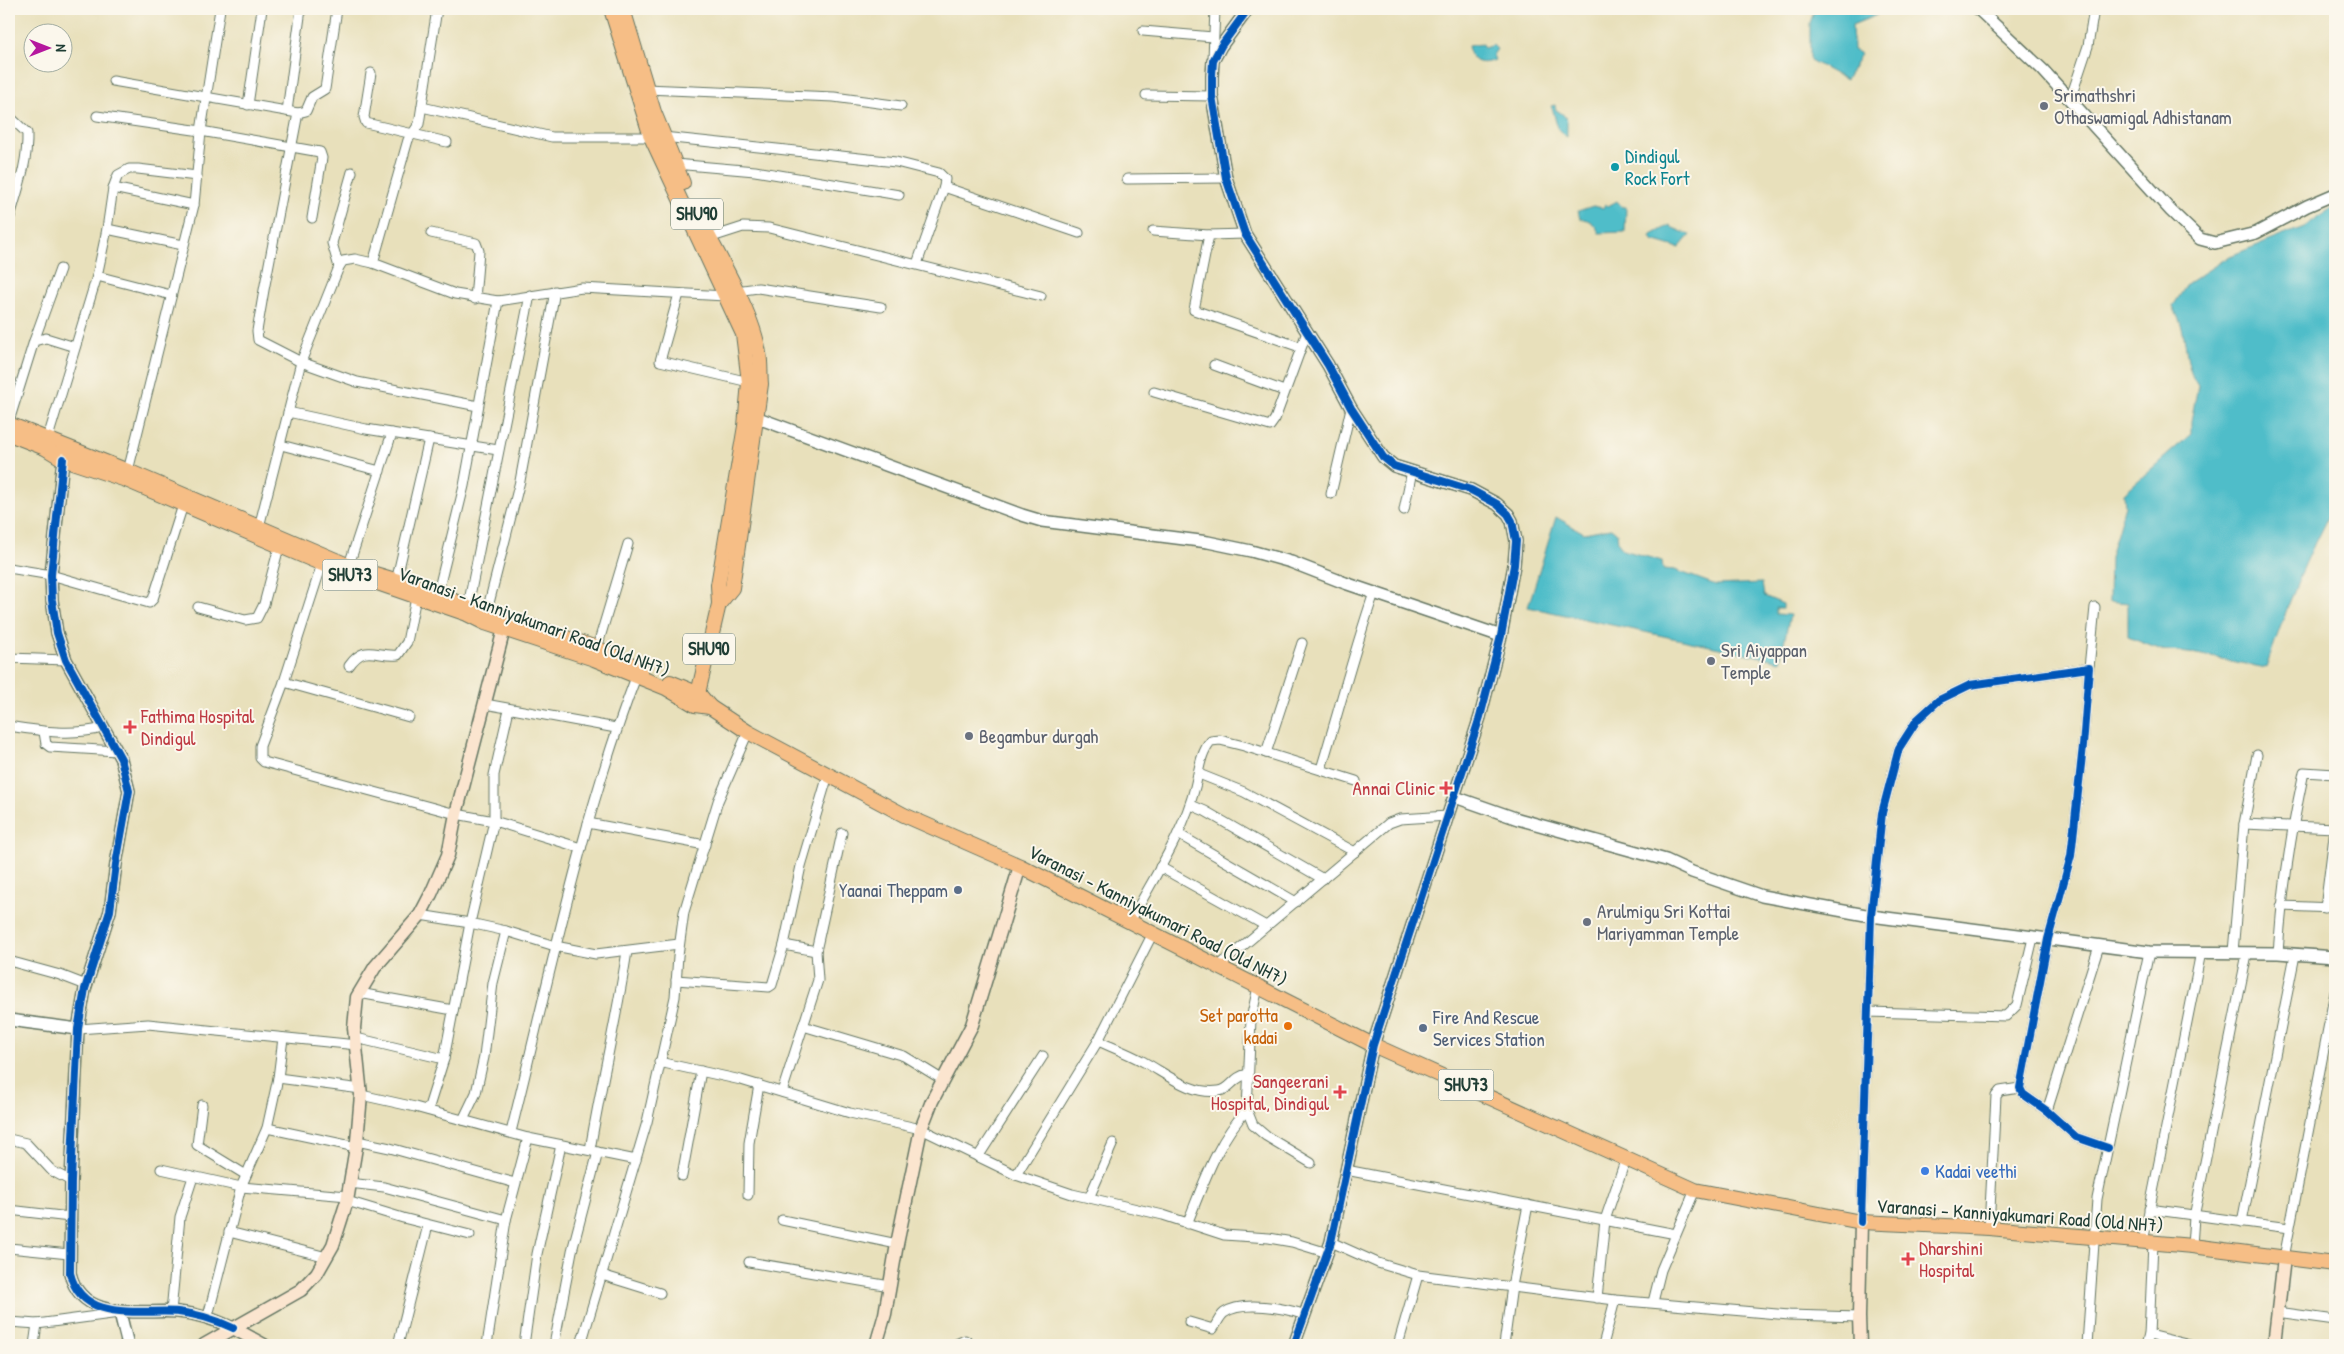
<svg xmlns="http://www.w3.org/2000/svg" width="2344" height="1354" font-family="'Patrick Hand',sans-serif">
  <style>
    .water { fill: #4fbdc9; stroke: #377d7e }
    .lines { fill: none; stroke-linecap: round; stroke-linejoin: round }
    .minor-casing { stroke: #657663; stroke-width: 11 }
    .tertiary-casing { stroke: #657663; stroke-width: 14 }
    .secondary-casing { stroke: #657663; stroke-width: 15 }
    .primary-casing { stroke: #657663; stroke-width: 16 }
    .minor { stroke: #fff; stroke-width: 9 }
    .tertiary { stroke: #fff; stroke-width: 11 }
    .secondary { stroke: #fbe5cf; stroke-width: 12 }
    .primary { stroke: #f6be86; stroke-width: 14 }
    .cycleway-casing { stroke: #fbf7ec; stroke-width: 11 }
    .cycleway { stroke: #0057b8; stroke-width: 8 }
    .worship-dot { fill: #6b7280; stroke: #fbf7ec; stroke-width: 2 }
    .culture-dot { fill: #0f9aa8; stroke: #fbf7ec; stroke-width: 2 }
    .health-dot { fill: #e0444e; stroke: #fbf7ec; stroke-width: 2 }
    .service-dot { fill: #5c6f8a; stroke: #fbf7ec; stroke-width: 2 }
    .food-dot { fill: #e8710a; stroke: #fbf7ec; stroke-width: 2 }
    .shop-dot { fill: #3f7fe0; stroke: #fbf7ec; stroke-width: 2 }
    .labels { text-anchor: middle; stroke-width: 4; stroke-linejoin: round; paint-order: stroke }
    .shield { fill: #fbf7ec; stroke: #61756b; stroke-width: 1 }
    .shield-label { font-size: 18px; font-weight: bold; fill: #1f3d34 }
    .worship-label { font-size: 19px; fill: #5b616d; stroke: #fbf7ec; text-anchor: start }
    .culture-label { font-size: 19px; fill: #0d838f; stroke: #fbf7ec; text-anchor: start }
    .street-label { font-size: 19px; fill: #1f3d34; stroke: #fbf7ec }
    .health-label { font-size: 19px; fill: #be3a42; stroke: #fbf7ec; text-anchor: start }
    .service-label { font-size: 19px; fill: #4e5e75; stroke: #fbf7ec; text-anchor: end }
    .food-label { font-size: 19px; fill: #c56008; stroke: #fbf7ec; text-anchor: end }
    .shop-label { font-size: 19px; fill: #366cbe; stroke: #fbf7ec; text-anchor: start }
  </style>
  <rect width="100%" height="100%" fill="#fbf7ec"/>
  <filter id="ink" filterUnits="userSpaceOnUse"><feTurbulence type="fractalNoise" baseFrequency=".02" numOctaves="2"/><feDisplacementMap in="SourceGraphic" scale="10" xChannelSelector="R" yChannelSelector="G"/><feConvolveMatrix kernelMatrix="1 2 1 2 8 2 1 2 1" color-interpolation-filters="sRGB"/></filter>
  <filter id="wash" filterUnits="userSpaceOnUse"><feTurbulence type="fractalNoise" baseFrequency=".0096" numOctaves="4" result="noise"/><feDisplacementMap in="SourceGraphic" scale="20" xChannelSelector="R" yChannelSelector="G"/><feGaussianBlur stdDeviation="1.12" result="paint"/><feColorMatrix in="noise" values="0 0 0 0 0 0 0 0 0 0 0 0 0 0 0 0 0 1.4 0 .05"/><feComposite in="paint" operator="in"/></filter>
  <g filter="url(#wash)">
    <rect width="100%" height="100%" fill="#e8e0bb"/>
    <g class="water">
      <polygon points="1815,9 1874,9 1877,15 1852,25 1853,50 1861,54 1846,80 1810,60 1810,23"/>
      <path d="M1482,44l2,4 9,-3 4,4 -4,6 2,5c-15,6 -24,2 -27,-14z"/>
      <path d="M1555,105l1,5c15,8 10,12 11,27 -13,-7 -10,-19 -16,-31z"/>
      <path d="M1617,201l5,6h4l-1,25 -26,1c-3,-8 -10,-15 -19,-14l-2,-8 15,-5 10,2 2,-4 3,2z"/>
      <path d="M2335,206v298c-29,51 -50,108 -69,164l-69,-14 -36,-4 -33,-13v-34l-19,-2 1,-44 15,-52 -1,-12 67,-59v-13l7,-35c-13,-18 -10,-37 -16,-58 -2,-7 -6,-15 -9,-22l15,-23 42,-27 74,-29z"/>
      <polygon points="1670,225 1673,228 1690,235 1679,248 1652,240 1650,236"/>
      <polygon points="1556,517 1584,533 1611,528 1617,533 1618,542 1623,550 1662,561 1663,569 1675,570 1716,585 1762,583 1764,596 1783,604 1783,608 1776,608 1776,614 1790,615 1780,661 1528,607"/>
    </g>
  </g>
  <g filter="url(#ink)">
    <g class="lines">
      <defs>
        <g id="minor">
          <polyline points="1143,31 1213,37"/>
          <polyline points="1213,59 1215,9"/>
          <polyline points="371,73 364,117 366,123 447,142"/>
          <polyline points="113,81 298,113 264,290 257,331 258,340 301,362 357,382 478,406"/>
          <polyline points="646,89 834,97 901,106"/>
          <polyline points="1146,95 1212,96"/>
          <polyline points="2070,100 2088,46 2094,9"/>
          <polyline points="248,105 262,9"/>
          <polyline points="422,107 552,137 663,137 777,149 896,162 939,173 945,179 944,187 917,264"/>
          <polyline points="287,111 301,9"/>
          <polyline points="298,113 306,111 312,97 325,89 337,9"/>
          <path d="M9,116l18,17c1,30 -10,59 -18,87"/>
          <polyline points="97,116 201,131 320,152 322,158 312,218"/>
          <polyline points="675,164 755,171 899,195"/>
          <polyline points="1127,179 1226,178"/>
          <polyline points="944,187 1079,233"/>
          <polyline points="113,188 118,175 129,169 138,169 197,176"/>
          <polyline points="107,229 113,188 194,205"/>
          <polyline points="1153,231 1209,235 1245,234"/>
          <polyline points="431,233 476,243 479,251 475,299"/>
          <polyline points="1209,235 1194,310 1300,347"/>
          <polyline points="709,238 743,227 769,228 1041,296"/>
          <polyline points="373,263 408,140 419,124 437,9"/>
          <polyline points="339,267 332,243 352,172"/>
          <polyline points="679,294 660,361 749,382"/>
          <polyline points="171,295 97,276 107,229 183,245"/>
          <polyline points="34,341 60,269"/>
          <polyline points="1214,365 1284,391"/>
          <polyline points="1154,392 1270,426 1275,419 1307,332"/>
          <polyline points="288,412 366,429 498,450"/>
          <polyline points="9,421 34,341 46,338 75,347"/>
          <polyline points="46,444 97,276"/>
          <polyline points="281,445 380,471"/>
          <polyline points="128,471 194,205 201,131 220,9"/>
          <polyline points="1331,494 1351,408"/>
          <polyline points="1404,510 1412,471"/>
          <polyline points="258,531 301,362 339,267 343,261 355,259 373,263 455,294 498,301 582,288 725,296 736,291 758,288 881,307"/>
          <polyline points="322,564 284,682 260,746 260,758 264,762 456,814 494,821 581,848"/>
          <polyline points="9,568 51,575 149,603 153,599 183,505"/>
          <polyline points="347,571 392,433"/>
          <polyline points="398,573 429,439"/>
          <polyline points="437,596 464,486 498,301"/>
          <polyline points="198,607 245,620 257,618 264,604 279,547"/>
          <polyline points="467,611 530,295"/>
          <polyline points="486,615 520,481 555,291"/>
          <polyline points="596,651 628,544"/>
          <polyline points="9,658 66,660"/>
          <path d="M349,666c16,-23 26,-9 49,-11l9,-13 9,-45"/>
          <polyline points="2089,668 2095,607"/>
          <polyline points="284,682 409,717"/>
          <polyline points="485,704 616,728"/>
          <path d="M9,726c32,5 62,10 94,2"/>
          <polyline points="44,732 46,744 50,747 117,751"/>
          <polyline points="1266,753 1302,643"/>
          <path d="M1321,769c18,-59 33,-118 53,-176"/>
          <polyline points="1199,774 1244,792 1355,852"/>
          <polyline points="1191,805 1205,811 1323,879"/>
          <polyline points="588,823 705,845"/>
          <polyline points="2244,824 2335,828"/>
          <polyline points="1178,834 1296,902"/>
          <polyline points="1160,867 1266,926"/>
          <polyline points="2281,906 2335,908"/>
          <polyline points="2325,908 2335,828"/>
          <polyline points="420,915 470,923 506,931 555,946 596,954 679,944"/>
          <path d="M1130,922c23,-44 53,-87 65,-135 4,-15 5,-34 16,-46l9,-1 24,6 112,35"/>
          <polyline points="784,945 816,951"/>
          <polyline points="2233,952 2244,824 2257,755"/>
          <path d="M2278,953c4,-61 13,-121 26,-181l31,2"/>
          <polyline points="9,961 60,975 86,985"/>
          <polyline points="1219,966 1389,823 1400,819 1448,816"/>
          <polyline points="676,980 769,987 772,985 784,945 801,866 828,775"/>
          <polyline points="1258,987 1251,1019 1247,1110 1253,1125 1266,1136 1311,1163"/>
          <polyline points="359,993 453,1010"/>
          <polyline points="1868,1012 2006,1016 2017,1005 2033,938"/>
          <polyline points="803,1026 904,1056 943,1080"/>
          <polyline points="78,1029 148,1024 357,1045"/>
          <polyline points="356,1038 444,1059"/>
          <path d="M1098,1041c16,7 32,13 46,21 24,13 47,33 75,29 13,-2 13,-14 29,-17"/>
          <polyline points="659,1062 741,1080 850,1113 921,1129 1016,1175 1072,1194 1163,1215 1224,1235 1269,1238 1292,1242 1328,1253"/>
          <polyline points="278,1078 361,1089"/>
          <polyline points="782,1092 818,980 816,951 842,833"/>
          <polyline points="361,1095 415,1107 528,1138 636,1160"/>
          <polyline points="202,1105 197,1145 246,1175"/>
          <polyline points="428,1110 444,1059 470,923 494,821 494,775 509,709"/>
          <polyline points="2047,1111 2099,946"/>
          <polyline points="463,1120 476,1093 484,1057 493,983 506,931"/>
          <polyline points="267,1128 356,1147"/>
          <path d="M511,1132c38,-152 69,-308 125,-455"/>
          <polyline points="9,1139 26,1143 52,1171 71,1181"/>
          <polyline points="357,1141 390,1148 515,1183"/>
          <path d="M590,1150c11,-67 27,-132 37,-199"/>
          <polyline points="978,1157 1043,1056"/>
          <polyline points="161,1169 241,1187 348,1196"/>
          <polyline points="1346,1170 1676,1234"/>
          <polyline points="1016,1175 1098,1041 1153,933"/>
          <polyline points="682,1176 701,1071"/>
          <polyline points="349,1183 384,1187 506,1220"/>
          <polyline points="748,1195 749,1143 759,1085"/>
          <polyline points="1089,1198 1113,1143"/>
          <polyline points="347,1201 403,1218 470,1235"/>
          <polyline points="2149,1209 2289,1228"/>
          <polyline points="9,1210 70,1217"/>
          <polyline points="782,1220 897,1244"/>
          <polyline points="1861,1222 1871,916 1882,813 1899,748 1917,720 1939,700 1970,685 2089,668 2083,746 2071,856 2048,939 2020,1088 2023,1094 2047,1111 2076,1137 2108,1148"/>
          <polyline points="2242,1222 2295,955"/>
          <path d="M1187,1224c16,-39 30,-83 60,-114"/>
          <polyline points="1989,1228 1996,1096 2000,1091 2020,1088"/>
          <polyline points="229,1232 327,1257"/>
          <polyline points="1331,1242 1378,1263 1418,1275 1615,1300 1789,1315 1859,1317"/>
          <polyline points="2143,1242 2201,952"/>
          <polyline points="2192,1246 2194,1217 2247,954"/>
          <polyline points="9,1248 69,1254"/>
          <polyline points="2284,1258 2335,992"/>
          <polyline points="749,1262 890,1286"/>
          <polyline points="2333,1264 2335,1254"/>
          <polyline points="602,1275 660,1293"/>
          <polyline points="1597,1298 1605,1220 1626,1158"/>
          <polyline points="1653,1302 1661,1270 1695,1190"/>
          <polyline points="171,1312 180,1217 193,1177"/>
          <polyline points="2277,1312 2335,1320"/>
          <polyline points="208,1316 241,1187 267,1128 278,1078 283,1038"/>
          <polyline points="9,1322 37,1324 119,1313"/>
          <path d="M1189,1322l24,7c4,-5 6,-12 11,-16 18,-13 62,-5 81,2"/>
          <polyline points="2149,1335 2190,1345"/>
          <polyline points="34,1345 37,1324"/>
          <polyline points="398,1345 428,1225"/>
          <polyline points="487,1345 506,1220 528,1138"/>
          <polyline points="524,1345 537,1254 561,1145"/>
          <polyline points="554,1345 572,1251 598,1152"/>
          <polyline points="583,1345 582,1341 647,1122 675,997 678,956 684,912 718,801 748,732"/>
          <polyline points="954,1345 965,1340 972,1345"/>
          <polyline points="1398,1345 1418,1275"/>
          <polyline points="1504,1345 1512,1286 1528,1205"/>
          <polyline points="1603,1345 1615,1300"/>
          <polyline points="2087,1345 2097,1199 2149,952"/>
          <polyline points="2146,1345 2149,1335 2153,1243"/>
        </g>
        <g id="tertiary">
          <polyline points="1248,9 1221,46 1213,61 1212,76 1212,96 1226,178 1245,234 1328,365 1351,408 1383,457 1394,466 1471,490 1497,504 1508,514 1512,521 1516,541 1514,565 1501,636 1480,717 1373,1045 1331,1242 1294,1345"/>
          <polyline points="1978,9 2043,70 2171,211 2200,239 2215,243 2256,233 2307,206 2335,194"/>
          <polyline points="758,418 1022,515 1042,521 1208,542 1251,551 1291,562 1345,583 1501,636"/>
          <path d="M63,459l-12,116 1,25 5,33 9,27 55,99 8,32 -13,73 -6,47 -25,78 -7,40 -7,152 -1,92c12,51 72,36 108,39 21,2 36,7 55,16"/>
          <polyline points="1455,797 1518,819 1666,860 1692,872 1762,896 1871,916 2149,952 2278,953 2335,957"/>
          <polyline points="9,1020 78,1029"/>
          <polyline points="120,1313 128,1345"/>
        </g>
        <g id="secondary">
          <polyline points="233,1328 264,1345"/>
          <polyline points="204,1345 301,1290 317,1273 333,1245 347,1201 357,1141 361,1095 354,1028 357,997 375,967 420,915 431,894 448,855 456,814 504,629"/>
          <polyline points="876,1345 885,1314 897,1244 921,1129 932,1101 972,1025 1020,866"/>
          <polyline points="1860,1345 1859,1317 1861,1222"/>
          <polyline points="2274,1345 2284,1258"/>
        </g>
        <g id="primary">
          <polyline points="611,9 651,137 743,334 749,382 745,426 718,585 719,604 696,702"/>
          <polyline points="623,9 654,112 683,183"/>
          <path d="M699,218c19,38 54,94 60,135 2,10 1,21 2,31l-29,204 -13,16"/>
          <polyline points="14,426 128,471 345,564"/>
          <polyline points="9,434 45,448 63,459 126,480 322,564 467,614 485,623 594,659 666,688 695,705 710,707 748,732 904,815 1020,866 1373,1045 1695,1190 1861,1222 1989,1228 2192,1246 2335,1264"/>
          <polyline points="375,574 438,593 468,608 487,612 597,648 641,669"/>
          <polyline points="670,682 699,694 710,707"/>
        </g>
      </defs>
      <use href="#minor" class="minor-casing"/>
      <use href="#tertiary" class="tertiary-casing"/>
      <use href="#secondary" class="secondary-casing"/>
      <use href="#primary" class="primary-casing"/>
      <use href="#minor" class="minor"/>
      <use href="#tertiary" class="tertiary"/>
      <use href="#secondary" class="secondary"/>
      <use href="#primary" class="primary"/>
      <defs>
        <g id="cycleway">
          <polyline points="1248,9 1221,46 1213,61 1212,76 1212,96 1226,178 1245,234 1328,365 1351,408 1383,457 1394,466 1471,490 1497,504 1508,514 1512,521 1516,541 1514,565 1501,636 1480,717 1373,1045 1331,1242 1294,1345"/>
          <path d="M63,459l-12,116 1,25 5,33 9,27 55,99 8,32 -13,73 -6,47 -25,78 -7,40 -7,152 -1,92c12,51 72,36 108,39 21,2 36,7 55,16"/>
          <polyline points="1861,1222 1871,916 1882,813 1899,748 1917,720 1939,700 1970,685 2089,668 2083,746 2071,856 2048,939 2020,1088 2023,1094 2047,1111 2076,1137 2108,1148"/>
        </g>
      </defs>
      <use href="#cycleway" class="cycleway-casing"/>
      <use href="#cycleway" class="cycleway"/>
    </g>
  </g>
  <g class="worship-dot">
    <circle cx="2044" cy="106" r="5"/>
    <circle cx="1711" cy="661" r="5"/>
    <circle cx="969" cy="736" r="5"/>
    <circle cx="1587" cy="922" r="5"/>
  </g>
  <circle class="culture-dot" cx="1615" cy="167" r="5"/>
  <g class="health-dot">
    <path d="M127.5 719.5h5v5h5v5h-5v5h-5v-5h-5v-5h5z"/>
    <path d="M1443.5 780.5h5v5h5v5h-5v5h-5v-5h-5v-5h5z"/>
    <path d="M1337.5 1084.5h5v5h5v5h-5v5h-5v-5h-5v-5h5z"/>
    <path d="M1905.5 1251.5h5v5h5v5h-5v5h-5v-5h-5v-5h5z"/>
  </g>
  <g class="service-dot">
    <circle cx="958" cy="890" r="5"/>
    <circle cx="1423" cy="1028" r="5"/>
  </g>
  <circle class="food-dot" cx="1288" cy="1026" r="5"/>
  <circle class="shop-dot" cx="1925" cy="1171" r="5"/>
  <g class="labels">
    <g class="shield">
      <rect x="671" y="198.5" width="52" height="31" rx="4"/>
      <rect x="322.5" y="559.5" width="55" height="31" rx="4"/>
      <rect x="683" y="633.5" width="52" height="31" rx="4"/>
      <rect x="1438.5" y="1069.5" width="55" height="31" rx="4"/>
    </g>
    <g class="shield-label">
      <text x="697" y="220">SHU90</text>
      <text x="350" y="581">SHU73</text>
      <text x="709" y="655">SHU90</text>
      <text x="1466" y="1091">SHU73</text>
    </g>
    <g class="worship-label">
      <text x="2054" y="102">Srimathshri<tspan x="2054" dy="22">Othaswamigal Adhistanam</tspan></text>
      <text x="1721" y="657">Sri Aiyappan<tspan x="1721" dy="22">Temple</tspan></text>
      <text x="979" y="743">Begambur durgah</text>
      <text x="1597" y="918">Arulmigu Sri Kottai<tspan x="1597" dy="22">Mariyamman Temple</tspan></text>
    </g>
    <g class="culture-label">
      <text x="1625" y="163">Dindigul<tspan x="1625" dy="22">Rock Fort</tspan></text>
    </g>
    <g class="street-label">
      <text transform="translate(534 621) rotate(20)" y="7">Varanasi - Kanniyakumari Road (Old NH7)</text>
      <text transform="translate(1158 915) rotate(27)" y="7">Varanasi - Kanniyakumari Road (Old NH7)</text>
      <text transform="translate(2020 1215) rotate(4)" y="7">Varanasi - Kanniyakumari Road (Old NH7)</text>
    </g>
    <g class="health-label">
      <text x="141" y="723">Fathima Hospital<tspan x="141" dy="22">Dindigul</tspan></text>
      <text x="1435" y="795" text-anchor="end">Annai Clinic</text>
      <text x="1329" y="1088" text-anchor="end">Sangeerani<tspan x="1329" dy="22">Hospital, Dindigul</tspan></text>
      <text x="1919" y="1255">Dharshini<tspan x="1919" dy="22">Hospital</tspan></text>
    </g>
    <g class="service-label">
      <text x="948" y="897">Yaanai Theppam</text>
      <text x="1433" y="1024" text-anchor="start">Fire And Rescue<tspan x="1433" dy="22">Services Station</tspan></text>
    </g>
    <g class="food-label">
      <text x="1278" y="1022">Set parotta<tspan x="1278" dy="22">kadai</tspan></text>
    </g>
    <g class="shop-label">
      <text x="1935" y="1178">Kadai veethi</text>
    </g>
  </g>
  <rect width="2344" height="1354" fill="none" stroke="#fbf7ec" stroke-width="30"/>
  <g transform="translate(48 48) rotate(90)"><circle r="24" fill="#fbf7ec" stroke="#a3ada2"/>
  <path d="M0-4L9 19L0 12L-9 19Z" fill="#b5179e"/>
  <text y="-8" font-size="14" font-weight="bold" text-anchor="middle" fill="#1f3d34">N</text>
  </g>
</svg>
